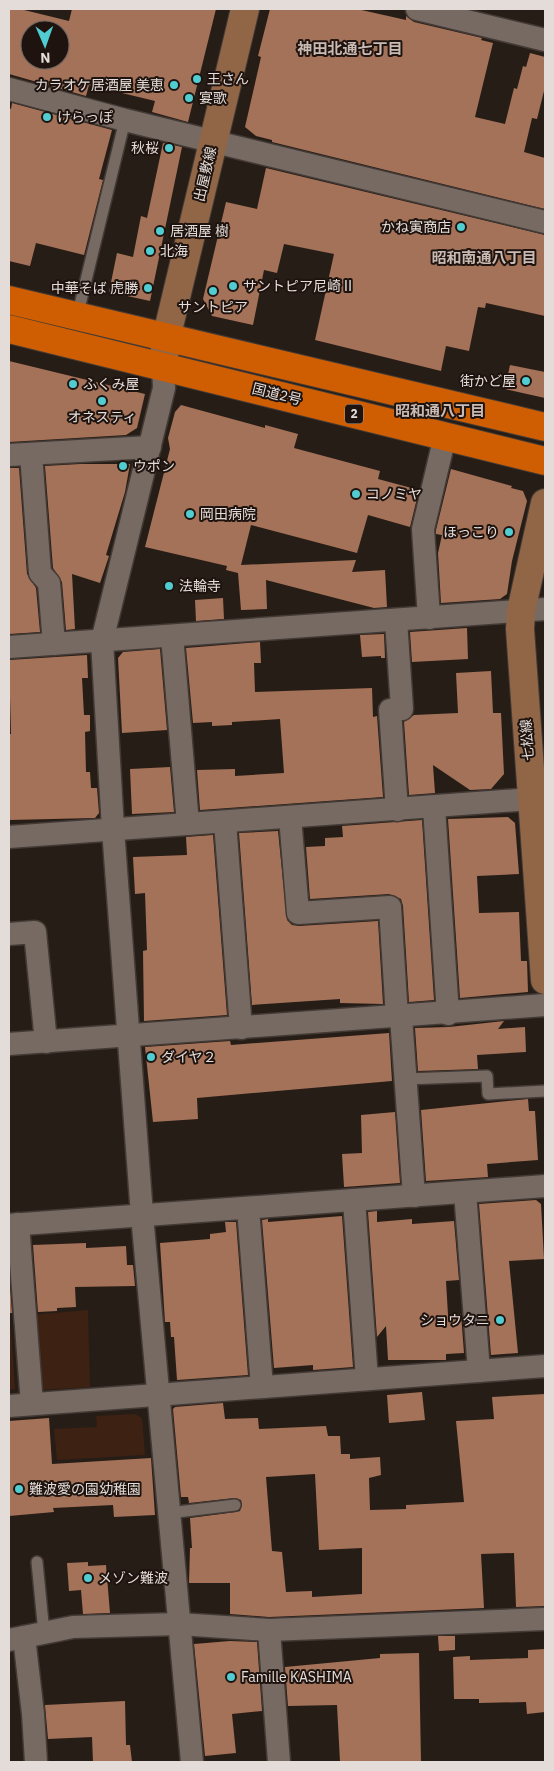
<svg xmlns="http://www.w3.org/2000/svg" width="554" height="1771" font-family="'IBM Plex Sans','Noto Sans JP',sans-serif">
  <style>
    .green { fill: #3d2112 }
    .building { fill: #a47258; fill-rule: evenodd }
    .lines { fill: none; stroke-linecap: round; stroke-linejoin: round }
    .lane-casing { stroke: #433a36; stroke-width: 14 }
    .street-casing { stroke: #433a36; stroke-width: 25 }
    .secondary-casing { stroke: #433a36; stroke-width: 30 }
    .highway-casing { stroke: #433a36; stroke-width: 30 }
    .lane { stroke: #776a63; stroke-width: 11 }
    .street { stroke: #776a63; stroke-width: 22 }
    .secondary { stroke: #916646; stroke-width: 28 }
    .highway { stroke: #ce5e01; stroke-width: 28 }
    .poi-dot { fill: #51ccd1; stroke: #1e130e; stroke-width: 2 }
    .labels { text-anchor: middle; stroke-width: 4; stroke-linejoin: round; paint-order: stroke }
    .shield { fill: #1e130e; stroke: #a9a09b; stroke-width: 1 }
    .shield-label { font-size: 12px; font-weight: bold; fill: #e4dcd8 }
    .poi-label { font-size: 14px; fill: #e4dcd8; stroke: #1e130e; text-anchor: start }
    .street-label { font-size: 14px; fill: #e4dcd8; stroke: #1e130e }
    .neighbourhood-label { font-size: 15px; font-weight: bold; fill: #c9bab3; stroke: #1e130e }
  </style>
  <rect width="100%" height="100%" fill="#271d17"/>
  <g class="green">
    <polygon points="88,1310 90,1387 37,1390 30,1315"/>
    <polygon points="11,1329 15,1389 9,1390 9,1330"/>
    <polygon points="135,1414 142,1418 145,1455 57,1460 54,1429 97,1427 96,1416"/>
  </g>
  <g class="building">
    <path d="M9,9h11l49,12 3,-12h144l-28,113 -36,-10 3,-11 -66,-16 -3,11 -77,-22zM30,30h30v30h-30z"/>
    <polygon points="270,9 357,9 406,20 406,16 414,22 482,38 481,40 493,43 475,117 505,124 514,88 517,89 523,66 526,67 530,53 545,57 545,87 537,119 532,118 524,152 545,158 545,209 272,142 272,140 256,136 245,127 261,57 258,56"/>
    <polygon points="12,103 112,130 99,179 103,180 84,255 36,243 30,266 9,261 9,108 11,109"/>
    <polygon points="163,143 182,147 150,301 109,292 117,253 133,257 141,216 147,218"/>
    <polygon points="266,168 545,235 545,316 486,303 485,308 478,307 469,351 446,346 441,371 315,340 334,254 284,244 277,273 264,270 253,325 212,316 203,299 226,202 257,209"/>
    <polygon points="9,361 145,394 137,428 126,435 9,442"/>
    <polygon points="510,365 545,372 545,398 505,389"/>
    <polygon points="181,405 265,428 265,425 298,434 294,448 380,471 378,479 419,490 410,527 368,515 357,553 251,525 241,565 356,560 352,572 385,570 387,607 374,608 266,580 267,609 241,610 238,573 226,570 227,566 145,547 170,449 168,438 175,412"/>
    <polygon points="80,464 130,464 125,492 106,555 109,556 100,583 72,574 75,629 66,630 62,582 53,568 45,466"/>
    <polygon points="10,468 19,468 27,574 36,588 40,632 9,634"/>
    <polygon points="451,469 512,486 511,488 523,491 527,501 512,561 507,594 500,599 441,603 438,553 442,535 436,534 436,530"/>
    <polygon points="223,598 224,619 196,621 195,600"/>
    <polygon points="467,628 468,659 412,662 410,632"/>
    <polygon points="384,634 385,658 381,658 381,656 362,657 360,635"/>
    <polygon points="260,642 261,663 254,663 255,692 372,688 373,717 377,716 383,797 200,810 197,770 235,769 235,776 284,773 280,719 232,722 232,725 212,726 212,722 193,723 186,648"/>
    <polygon points="160,649 167,730 122,733 118,658 123,652"/>
    <polygon points="87,655 88,678 82,678 84,715 90,715 90,731 85,732 86,772 90,772 91,788 97,788 99,813 95,818 9,820 9,734 11,734 9,660"/>
    <polygon points="491,671 493,713 501,713 504,774 491,789 470,790 433,765 435,793 409,795 404,722 414,715 458,713 456,673"/>
    <polygon points="170,767 174,812 132,814 130,769"/>
    <polygon points="508,817 515,823 519,874 477,876 479,913 519,912 521,961 527,961 528,992 460,998 448,819"/>
    <polygon points="422,820 434,1000 409,1002 403,906 401,899 389,894 310,899 306,847 325,846 325,838 343,837 342,826"/>
    <polygon points="278,831 287,920 292,925 299,926 378,921 383,1004 340,1003 340,999 252,1005 239,833"/>
    <polygon points="213,835 227,1015 144,1021 143,951 147,950 145,893 135,894 133,857 187,855 186,837"/>
    <polygon points="504,1021 498,1029 525,1027 526,1052 477,1055 478,1069 418,1071 415,1028 449,1027"/>
    <polygon points="389,1033 392,1081 197,1098 198,1119 153,1122 145,1047 230,1041 231,1045"/>
    <polygon points="528,1099 529,1111 535,1111 538,1160 487,1164 488,1177 426,1181 421,1110"/>
    <polygon points="395,1112 400,1183 344,1187 342,1154 362,1153 361,1115"/>
    <polygon points="536,1200 541,1204 544,1259 509,1261 518,1353 491,1355 479,1204"/>
    <polygon points="377,1211 377,1222 412,1219 412,1224 454,1221 459,1280 446,1281 448,1315 461,1314 464,1353 446,1354 446,1360 388,1360 386,1326 377,1337 368,1212"/>
    <polygon points="342,1216 353,1367 313,1370 313,1365 274,1368 262,1220 268,1219 268,1222"/>
    <polygon points="225,1222 236,1222 248,1375 177,1380 174,1337 171,1337 170,1322 165,1322 160,1243 210,1239 210,1234 226,1232"/>
    <polygon points="86,1243 86,1248 126,1246 127,1265 133,1265 135,1286 75,1287 76,1307 57,1308 57,1311 38,1312 33,1245"/>
    <polygon points="9,1274 12,1313 9,1313"/>
    <polygon points="422,1392 425,1420 389,1423 387,1395"/>
    <path d="M545,1394v212l-29,1 -2,-54 -33,1 3,54 -215,9 -39,-3v-31h-41l1,-35h2l-2,-30 46,-6 4,-1 2,-6 -1,-5 -6,-2 -46,5 -1,-6h-7l-8,-88 2,-2 48,-4 2,16 33,-1 1,11 67,-3 2,10h12l1,18h9v5l30,-2 1,18 -12,3 1,32 36,-1v-4l58,-3 -8,-81 38,-2 -2,-22zM315,1474l4,76 43,-2v46l-50,3v-6l-26,1 -4,-40 -10,-1 -6,-74z"/>
    <polygon points="49,1418 52,1464 151,1458 155,1515 114,1517 113,1505 53,1508 54,1512 9,1516 9,1421"/>
    <polygon points="88,1562 88,1566 106,1565 110,1613 83,1614 81,1590 69,1591 67,1563"/>
    <polygon points="438,1636 455,1636 455,1650 439,1651"/>
    <polygon points="230,1641 257,1642 262,1711 232,1714 236,1753 205,1756 194,1644"/>
    <polygon points="545,1649 545,1712 527,1714 526,1702 479,1703 479,1699 454,1699 453,1657 470,1656 470,1660 528,1658 528,1650"/>
    <polygon points="419,1653 421,1762 340,1762 337,1705 288,1706 285,1667 380,1658 380,1654"/>
    <polygon points="125,1701 126,1745 130,1745 132,1762 93,1762 92,1737 48,1739 45,1705"/>
  </g>
  <g class="lines">
    <defs>
      <g id="lane">
        <polyline points="77,317 125,120"/>
        <polyline points="406,1079 487,1076 488,1094 545,1091"/>
        <polyline points="169,1513 235,1505"/>
        <polyline points="37,1562 44,1633"/>
      </g>
      <g id="street">
        <polyline points="417,9 545,40"/>
        <polyline points="9,89 125,120 545,222"/>
        <polyline points="163,366 164,388 102,641 113,829 142,1215 192,1762"/>
        <polyline points="31,454 40,573 49,583 54,644"/>
        <polyline points="9,455 150,447"/>
        <polyline points="429,618 423,529 445,436"/>
        <polyline points="396,620 402,709 390,710 397,810"/>
        <polyline points="172,636 188,824"/>
        <polyline points="9,647 545,609"/>
        <polyline points="434,808 448,1014"/>
        <polyline points="290,817 298,913 390,907 397,1017"/>
        <polyline points="225,822 241,1028"/>
        <polyline points="9,837 545,798"/>
        <polyline points="9,934 35,932 46,1042"/>
        <polyline points="401,1017 414,1196"/>
        <polyline points="9,1044 545,1005"/>
        <polyline points="465,1192 479,1371"/>
        <polyline points="354,1200 367,1379"/>
        <polyline points="248,1208 262,1387"/>
        <polyline points="18,1224 32,1404"/>
        <polyline points="9,1225 545,1186"/>
        <polyline points="9,1406 545,1366"/>
        <polyline points="269,1630 279,1762"/>
        <polyline points="24,1637 33,1714 36,1762"/>
        <polyline points="9,1640 73,1627 179,1624 269,1630 545,1619"/>
      </g>
      <g id="secondary">
        <polyline points="163,366 166,339 245,9"/>
        <polyline points="545,503 521,611 520,629 545,980"/>
      </g>
      <g id="highway">
        <polyline points="9,300 545,427"/>
        <polyline points="9,329 545,461"/>
      </g>
    </defs>
    <use href="#lane" class="lane-casing"/>
    <use href="#street" class="street-casing"/>
    <use href="#secondary" class="secondary-casing"/>
    <use href="#highway" class="highway-casing"/>
    <use href="#lane" class="lane"/>
    <use href="#street" class="street"/>
    <use href="#secondary" class="secondary"/>
    <use href="#highway" class="highway"/>
  </g>
  <g class="poi-dot">
    <circle cx="197" cy="79" r="5"/>
    <circle cx="174" cy="85" r="5"/>
    <circle cx="189" cy="98" r="5"/>
    <circle cx="47" cy="117" r="5"/>
    <circle cx="169" cy="148" r="5"/>
    <circle cx="461" cy="227" r="5"/>
    <circle cx="160" cy="231" r="5"/>
    <circle cx="150" cy="251" r="5"/>
    <circle cx="233" cy="286" r="5"/>
    <circle cx="148" cy="288" r="5"/>
    <circle cx="213" cy="291" r="5"/>
    <circle cx="526" cy="381" r="5"/>
    <circle cx="73" cy="384" r="5"/>
    <circle cx="102" cy="401" r="5"/>
    <circle cx="123" cy="466" r="5"/>
    <circle cx="356" cy="494" r="5"/>
    <circle cx="190" cy="514" r="5"/>
    <circle cx="509" cy="532" r="5"/>
    <circle cx="169" cy="586" r="5"/>
    <circle cx="151" cy="1057" r="5"/>
    <circle cx="500" cy="1320" r="5"/>
    <circle cx="19" cy="1489" r="5"/>
    <circle cx="88" cy="1578" r="5"/>
    <circle cx="231" cy="1677" r="5"/>
  </g>
  <g class="labels">
    <rect class="shield" x="345" y="404.5" width="18" height="19" rx="4"/>
    <g class="shield-label">
      <text x="354" y="418">2</text>
    </g>
    <g class="poi-label">
      <text x="207" y="84">王さん</text>
      <text x="164" y="90" text-anchor="end">カラオケ居酒屋 美恵</text>
      <text x="199" y="103">宴歌</text>
      <text x="57" y="122">けらっぽ</text>
      <text x="159" y="153" text-anchor="end">秋桜</text>
      <text x="451" y="232" text-anchor="end">かね寅商店</text>
      <text x="170" y="236">居酒屋 樹</text>
      <text x="160" y="256">北海</text>
      <text x="243" y="291">サントピア尼崎Ⅱ</text>
      <text x="138" y="293" text-anchor="end">中華そば 虎勝</text>
      <text x="213" y="312" text-anchor="middle">サントピア</text>
      <text x="516" y="386" text-anchor="end">街かど屋</text>
      <text x="83" y="389">ふくみ屋</text>
      <text x="102" y="422" text-anchor="middle">オネスティ</text>
      <text x="133" y="471">ウポン</text>
      <text x="366" y="499">コノミヤ</text>
      <text x="200" y="519">岡田病院</text>
      <text x="499" y="537" text-anchor="end">ほっこり</text>
      <text x="179" y="591">法輪寺</text>
      <text x="161" y="1062">ダイヤ２</text>
      <text x="490" y="1325" text-anchor="end">ショウタニ</text>
      <text x="29" y="1494">難波愛の園幼稚園</text>
      <text x="98" y="1583">メゾン難波</text>
      <text x="241" y="1682">Famille KASHIMA</text>
    </g>
    <g class="street-label">
      <text transform="translate(205 174) rotate(-77)" y="5">出屋敷線</text>
      <text transform="translate(277 394) rotate(14)" y="5">国道2号</text>
      <text transform="translate(527 740) rotate(-94)" y="5">七松線</text>
    </g>
    <g class="neighbourhood-label">
      <text x="350" y="54">神田北通七丁目</text>
      <text x="484" y="263">昭和南通八丁目</text>
      <text x="440" y="416">昭和通八丁目</text>
    </g>
  </g>
  <rect width="554" height="1771" fill="none" stroke="#e4dcd8" stroke-width="20"/>
  <g transform="translate(45 45) rotate(178)"><circle r="24" fill="#1e130e" stroke="#6d635f"/>
  <path d="M0-4L9 19L0 12L-9 19Z" fill="#51ccd1"/>
  <text y="-8" font-size="14" font-weight="bold" text-anchor="middle" fill="#e4dcd8">N</text>
  </g>
</svg>
